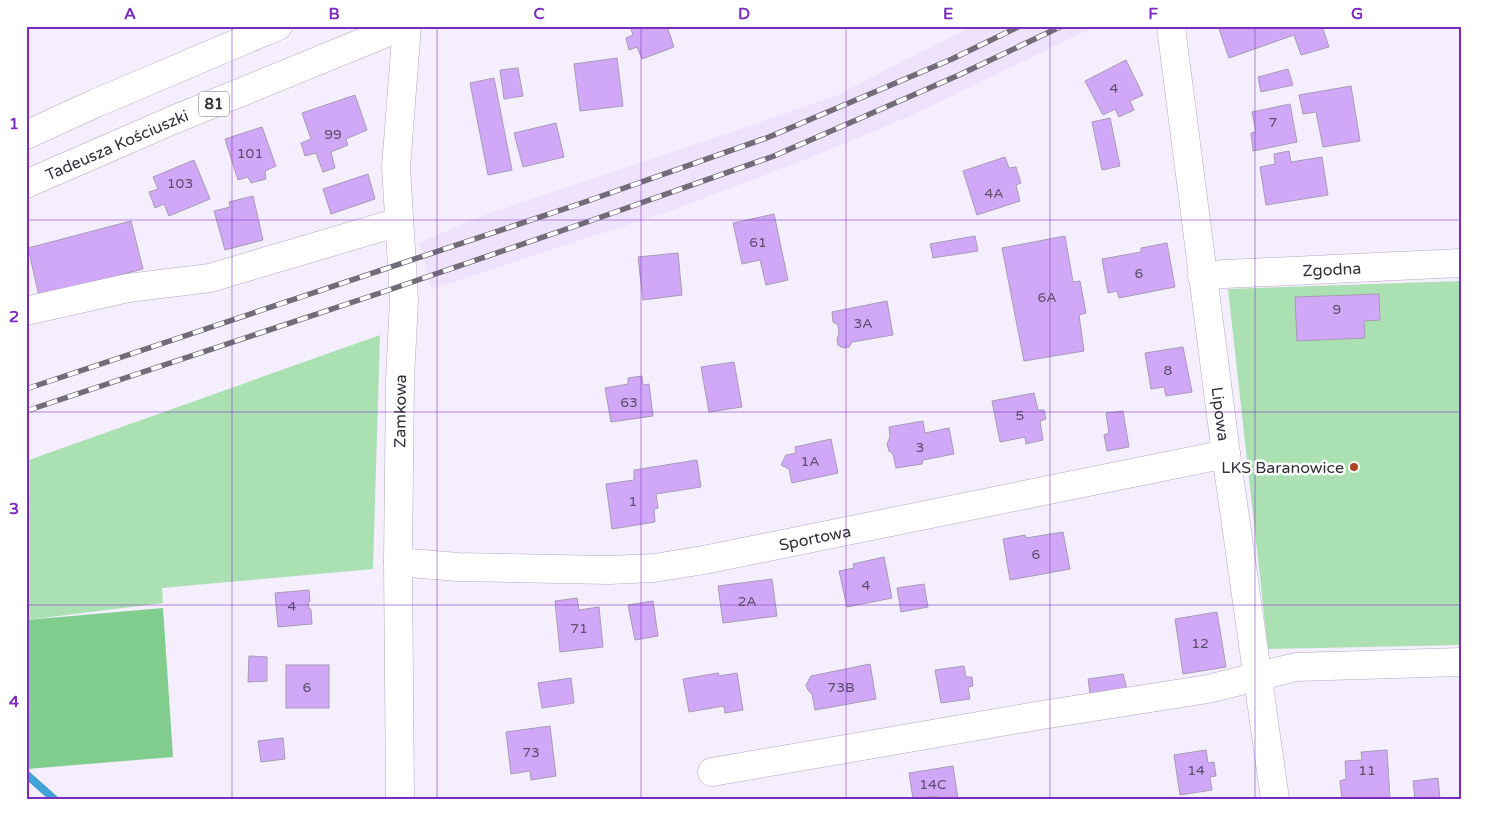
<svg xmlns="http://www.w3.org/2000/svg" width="1487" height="825" font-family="'Varela Round',sans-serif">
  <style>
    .built { fill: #efe2fd }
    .green { fill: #abe0b2 }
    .forest { fill: #81cd8d }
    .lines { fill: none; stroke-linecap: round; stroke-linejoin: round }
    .stream { stroke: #42a3d7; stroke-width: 8 }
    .building { fill: #d1a8f8; stroke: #a79bb4 }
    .minor-casing { stroke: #b5a9c2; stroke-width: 29 }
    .major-casing { stroke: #b5a9c2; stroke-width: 29 }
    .minor { stroke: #fff; stroke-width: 28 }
    .major { stroke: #fff; stroke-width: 28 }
    .rail-casing { stroke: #716c78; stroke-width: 5.5 }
    .rail { stroke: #fff; stroke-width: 4; stroke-dasharray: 11; stroke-linecap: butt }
    .grid { fill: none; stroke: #7b2cbf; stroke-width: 1; stroke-opacity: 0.55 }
    .poi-dot { fill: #ad4523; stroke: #fff; stroke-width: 2 }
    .labels { text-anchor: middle; stroke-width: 5; stroke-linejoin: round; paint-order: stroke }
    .number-label { font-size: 14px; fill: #5b4d69 }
    .shield { fill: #fff; stroke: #716d74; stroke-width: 1 }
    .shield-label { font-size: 15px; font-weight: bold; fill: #342f39 }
    .street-label { font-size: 16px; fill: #342f39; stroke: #fff }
    .poi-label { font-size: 16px; fill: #342f39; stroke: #fff; text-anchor: end }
    .neatline { fill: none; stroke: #7b2cbf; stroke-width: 2 }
    .grid-label { font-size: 16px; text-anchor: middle; font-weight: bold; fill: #7b2cbf }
  </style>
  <rect width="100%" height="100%" fill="#f5eefe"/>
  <polygon class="built" points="973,26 1096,26 908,117 809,158 673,210 431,289 419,243 479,217 834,97 874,76"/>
  <g class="green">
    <polygon points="1461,281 1461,645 1268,649 1228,289"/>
    <polygon points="380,335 373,569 162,588 163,603 26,620 26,461"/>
  </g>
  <polygon class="forest" points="163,608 173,757 27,769 26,761 26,620"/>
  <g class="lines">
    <polyline class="stream" points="26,774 54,799"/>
  </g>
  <g class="building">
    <polygon points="630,26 667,26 674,47 642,59 637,47 629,50 626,38 633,35"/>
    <polygon points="1218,26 1322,26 1329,47 1301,55 1294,35 1229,58"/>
    <polygon points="617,58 623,106 580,111 574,64"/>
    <polygon points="1126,60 1143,95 1130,101 1134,110 1119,117 1115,109 1103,115 1085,81"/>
    <polygon points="518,68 523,96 504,99 500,70"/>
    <polygon points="1288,69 1293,85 1261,92 1258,77"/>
    <polygon points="494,78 512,170 488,175 470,83"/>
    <polygon points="1351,86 1360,141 1323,147 1316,112 1303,114 1299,95"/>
    <polygon points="355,95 367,130 346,139 348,145 331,152 335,168 323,172 316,153 305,156 301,143 311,139 302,113"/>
    <polygon points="1290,104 1297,142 1253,151 1251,133 1256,132 1252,112"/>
    <polygon points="1110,118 1120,166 1102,170 1092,122"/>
    <polygon points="556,123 564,157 523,167 514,133"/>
    <polygon points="262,127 276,166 265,171 266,179 251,183 248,177 238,180 225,139"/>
    <polygon points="1289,151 1291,162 1322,157 1328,195 1266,205 1260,167 1275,164 1274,154"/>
    <polygon points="1005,157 1009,168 1016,167 1021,183 1016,185 1020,201 977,215 963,171"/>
    <polygon points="194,160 210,199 169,216 164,204 155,208 149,192 158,189 153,177"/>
    <polygon points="368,174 375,199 331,214 323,189"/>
    <polygon points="253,196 263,240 225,250 214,211 230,207 229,202"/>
    <polygon points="774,214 788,280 766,285 760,260 742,264 733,223"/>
    <polygon points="131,221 143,269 39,296 28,248"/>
    <polygon points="975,236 978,251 932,258 933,257 930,244"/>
    <polygon points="1065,236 1073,282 1080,281 1086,313 1079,315 1084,351 1024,361 1002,248"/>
    <polygon points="1167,243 1175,287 1119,298 1117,291 1108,293 1102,259 1141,252 1141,248"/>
    <polygon points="678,253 682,295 643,300 638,257"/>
    <polygon points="1379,294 1380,320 1364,321 1365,338 1297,341 1295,297"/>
    <polygon points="887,301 893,335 852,342 849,347 843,348 838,345 837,339 839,334 838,325 833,322 832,312"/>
    <polygon points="1183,347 1192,392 1166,396 1164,387 1151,389 1145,353"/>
    <polygon points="734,362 742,407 709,412 701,367"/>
    <polygon points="642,376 643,385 649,384 653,416 611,422 605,388 628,384 628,378"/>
    <polygon points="1034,393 1038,410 1044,410 1046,419 1040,421 1043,440 1026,444 1025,437 1000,442 992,401"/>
    <polygon points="1123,411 1129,447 1107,451 1104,435 1109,433 1106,413"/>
    <polygon points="923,421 925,433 949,428 954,454 923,460 922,464 896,468 893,454 889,451 887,444 890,437 889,427"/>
    <polygon points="831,439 838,473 792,483 789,469 781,465 786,455 796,453 795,447"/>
    <polygon points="697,460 701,487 656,494 658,508 654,509 655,522 612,529 606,484 634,480 634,470"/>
    <polygon points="1063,532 1070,569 1010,580 1003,539 1025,535 1026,538"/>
    <polygon points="884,557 892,598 847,607 839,571 854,568 853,564"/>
    <polygon points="772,579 777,616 723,623 718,586"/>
    <polygon points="924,584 928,607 901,612 897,588"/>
    <polygon points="309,590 310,601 308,603 309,608 311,610 312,624 278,627 275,593"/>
    <polygon points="577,598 579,610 599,607 603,647 560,652 555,601"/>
    <polygon points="653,601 658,636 635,640 628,605"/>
    <polygon points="1217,612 1226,667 1183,674 1175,619"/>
    <polygon points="249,656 267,657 267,681 248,682"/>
    <polygon points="870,664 876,699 815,710 812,694 808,690 806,685 811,676"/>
    <rect x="286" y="665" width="43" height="43"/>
    <polygon points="964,666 966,677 972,677 973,686 968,687 970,699 941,703 935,670"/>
    <polygon points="718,673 719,676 737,673 743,710 725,713 724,706 689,712 683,679"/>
    <polygon points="1123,674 1127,689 1090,694 1088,679"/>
    <polygon points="571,678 574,703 542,708 538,683"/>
    <polygon points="550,726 556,776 531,780 530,771 511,774 506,732"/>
    <polygon points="283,738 285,759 261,762 258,741"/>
    <polygon points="1206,750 1208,763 1214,762 1216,776 1210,777 1212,790 1180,795 1174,755"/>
    <polygon points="1387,750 1390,799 1342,799 1340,781 1346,779 1345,761 1362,760 1361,752"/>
    <polygon points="953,766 958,799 939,799 938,796 913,799 909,773"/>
    <polygon points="1438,778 1440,799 1415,799 1413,781"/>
  </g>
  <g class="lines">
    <defs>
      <g id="minor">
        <path id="s1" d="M1171,27l55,427 49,345"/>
        <path id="s2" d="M1202,276l23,-2 236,-11"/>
        <polyline points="26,311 128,288 210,278 399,222"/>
        <path id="s3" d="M398,562l60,5 151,3 45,-2 50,-8 522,-106"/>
        <polyline points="712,772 1042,715 1208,689 1296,667 1461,662"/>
        <path id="s4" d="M400,799l-2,-237 2,-183 4,-79 -8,-133 11,-141"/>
      </g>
      <g id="major">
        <polyline points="26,135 96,103 278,26"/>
        <path id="s5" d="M26,184l147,-64 230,-94"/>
      </g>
    </defs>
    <use href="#minor" class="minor-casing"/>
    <use href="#major" class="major-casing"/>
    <use href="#minor" class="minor"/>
    <use href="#major" class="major"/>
    <defs>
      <g id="rail">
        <polyline points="26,389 579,204 769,137 952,59 1020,26"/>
        <polyline points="26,411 383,292 587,222 774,156 959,75 1062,26"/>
      </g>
    </defs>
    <use href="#rail" class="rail-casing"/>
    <use href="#rail" class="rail"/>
  </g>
  <path class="grid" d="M232,26v773M437,26v773M641,26v773M846,26v773M1050,26v773M1255,26v773M26,220h1435M26,412h1435M26,605h1435"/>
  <circle class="poi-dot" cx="1354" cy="467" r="5"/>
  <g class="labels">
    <g class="number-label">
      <text x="1114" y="93">4</text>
      <text x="1273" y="127">7</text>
      <text x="333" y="139">99</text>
      <text x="250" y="158">101</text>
      <text x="180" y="188">103</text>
      <text x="994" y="198">4A</text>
      <text x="758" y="247">61</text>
      <text x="1139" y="278">6</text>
      <text x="1047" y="302">6A</text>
      <text x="1337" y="314">9</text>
      <text x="863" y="328">3A</text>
      <text x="1168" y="375">8</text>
      <text x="629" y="407">63</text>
      <text x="1020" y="420">5</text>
      <text x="920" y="452">3</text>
      <text x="810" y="466">1A</text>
      <text x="633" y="506">1</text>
      <text x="1036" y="559">6</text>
      <text x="866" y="590">4</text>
      <text x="747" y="606">2A</text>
      <text x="292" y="611">4</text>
      <text x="579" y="633">71</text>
      <text x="1200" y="648">12</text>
      <text x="307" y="692">6</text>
      <text x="841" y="692">73B</text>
      <text x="531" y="757">73</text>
      <text x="1196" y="775">14</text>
      <text x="1367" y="775">11</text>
      <text x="933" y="789">14C</text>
    </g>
    <rect class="shield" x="199" y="91.5" width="30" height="25" rx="4"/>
    <g class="shield-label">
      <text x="214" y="109">81</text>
    </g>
    <g class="street-label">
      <text dy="6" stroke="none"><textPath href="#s5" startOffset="99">Tadeusza Kościuszki</textPath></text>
      <text dy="6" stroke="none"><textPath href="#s2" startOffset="130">Zgodna</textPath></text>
      <text dy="6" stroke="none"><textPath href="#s4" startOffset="388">Zamkowa</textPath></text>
      <text dy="6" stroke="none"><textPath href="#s1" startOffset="390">Lipowa</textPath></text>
      <text dy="6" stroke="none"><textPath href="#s3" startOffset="420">Sportowa</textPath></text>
    </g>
    <g class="poi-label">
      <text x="1344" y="473">LKS Baranowice</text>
    </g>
  </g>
  <rect width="1487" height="825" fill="none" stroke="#ffffff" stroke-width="55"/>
  <rect x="28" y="28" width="1432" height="770" class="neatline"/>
  <g class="grid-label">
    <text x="130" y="19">A</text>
    <text x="334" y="19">B</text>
    <text x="539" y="19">C</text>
    <text x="744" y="19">D</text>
    <text x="948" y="19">E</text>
    <text x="1153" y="19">F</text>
    <text x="1357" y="19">G</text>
    <text x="14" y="129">1</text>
    <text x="14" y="322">2</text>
    <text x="14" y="514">3</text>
    <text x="14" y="707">4</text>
  </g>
</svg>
